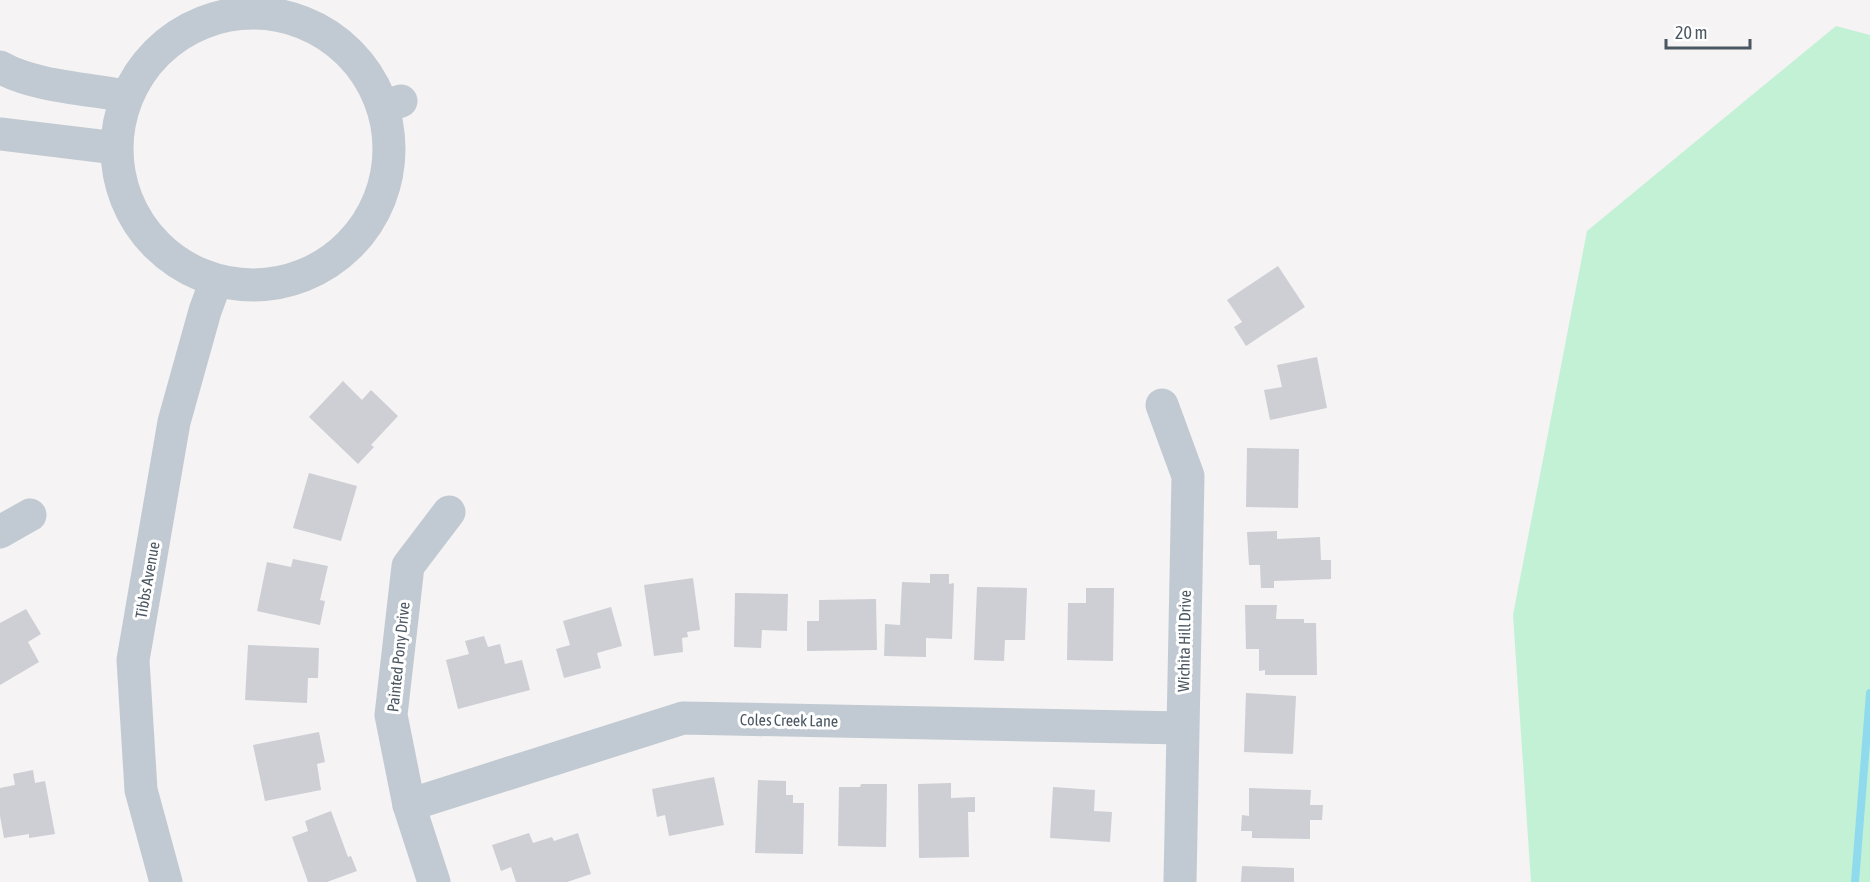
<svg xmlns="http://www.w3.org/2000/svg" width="1870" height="882" font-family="'Asap Condensed',sans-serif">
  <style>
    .green { fill: #c3f1d5 }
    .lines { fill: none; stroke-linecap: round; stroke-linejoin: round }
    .stream { stroke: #90daee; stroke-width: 8 }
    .building { fill: #cdcfd5 }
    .minor { stroke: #c1cad2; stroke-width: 33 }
    .tertiary { stroke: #c1cad2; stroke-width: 33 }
    .labels { text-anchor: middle; stroke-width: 6; stroke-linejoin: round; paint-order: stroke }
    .street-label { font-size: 16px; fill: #4a5661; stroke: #fff }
  </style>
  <rect width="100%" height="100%" fill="#f5f3f3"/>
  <polygon class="green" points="1836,26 1870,35 1870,882 1531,882 1513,615 1587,231"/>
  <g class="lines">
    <polyline class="stream" points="1855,882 1870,693"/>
  </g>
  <g class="building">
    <polygon points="1278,266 1305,307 1246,346 1234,327 1242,322 1227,300"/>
    <polygon points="1317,357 1327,408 1270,420 1264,390 1282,387 1277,365"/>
    <polygon points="343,381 362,400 371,390 398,416 371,445 374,447 358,464 309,417"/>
    <polygon points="1247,448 1299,449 1298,508 1246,507"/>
    <polygon points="309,473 357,486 341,541 293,528"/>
    <polygon points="1277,531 1277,539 1320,537 1321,560 1331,560 1331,579 1274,581 1274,588 1261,588 1260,565 1249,565 1247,532"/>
    <polygon points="293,559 328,566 320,600 325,601 320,625 257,611 267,562 291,567"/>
    <polygon points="930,574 949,574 949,584 954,583 952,639 926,638 926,657 884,656 885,624 900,625 902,582 930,583"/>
    <polygon points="693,578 700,630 687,632 688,637 682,638 683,652 654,656 644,585"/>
    <polygon points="977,587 1027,588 1025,640 1005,640 1004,661 974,660"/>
    <polygon points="1086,588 1114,588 1113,661 1067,660 1068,603 1086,603"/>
    <polygon points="735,593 788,594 787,631 762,630 761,648 734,647"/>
    <polygon points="876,599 877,650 807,651 807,621 819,621 819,600"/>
    <polygon points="1245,605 1277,605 1276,619 1304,619 1304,623 1316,623 1317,675 1265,675 1265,670 1259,671 1259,649 1246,649"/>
    <polygon points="611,607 622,646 597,653 601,668 564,678 556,649 570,645 563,621"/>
    <polygon points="26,609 41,634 28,642 39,662 0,685 0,623"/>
    <polygon points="484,636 488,647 500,644 505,664 522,660 530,690 458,709 446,660 469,654 465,641"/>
    <polygon points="248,645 319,648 318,678 308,678 307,703 245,700"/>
    <polygon points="1246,693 1296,696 1293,754 1244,752"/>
    <polygon points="319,732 325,762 317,764 321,790 265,801 253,745"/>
    <polygon points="33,770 35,783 45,781 55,834 29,838 29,834 4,838 0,816 0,788 15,785 13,774"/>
    <polygon points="714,777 724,825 669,836 665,815 657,817 652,789"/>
    <polygon points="758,780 786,781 786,795 793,795 793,803 804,803 803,854 755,853"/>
    <polygon points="951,783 951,798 975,797 975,812 968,812 969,857 919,858 918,784"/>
    <polygon points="861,784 887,784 886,847 838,846 839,787 860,787"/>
    <polygon points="1053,787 1095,790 1094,811 1112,812 1110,842 1050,838"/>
    <polygon points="1249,788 1311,790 1310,805 1323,805 1322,820 1310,820 1310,839 1252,838 1252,831 1241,831 1242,815 1249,816"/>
    <polygon points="331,811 348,857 351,856 357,871 327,882 308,882 292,837 308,831 305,821"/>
    <polygon points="529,833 533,843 552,837 554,841 578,833 591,874 567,882 516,882 511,867 501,871 492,845"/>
    <polygon points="1242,866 1294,868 1294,882 1241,882"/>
  </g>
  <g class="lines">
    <g class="minor">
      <path d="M0,67c32,19 89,22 126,29"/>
      <polyline points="383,107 401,101"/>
      <polyline points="0,134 116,148"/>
      <polyline points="1162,405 1188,476 1180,882"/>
      <polyline points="0,532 30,515"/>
      <polyline points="409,805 683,718 1182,728"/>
      <polyline points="434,882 409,805 391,715 408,566 449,512"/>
    </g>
    <g class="tertiary">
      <circle cx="253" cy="149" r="136"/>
      <polyline points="166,882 141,790 133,660 174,422 205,311 216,281"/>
    </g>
  </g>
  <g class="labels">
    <g class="street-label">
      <text transform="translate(147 580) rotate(-80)" y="6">Tibbs Avenue</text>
      <text transform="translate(1184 641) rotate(-89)" y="6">Wichita Hill Drive</text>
      <text transform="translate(398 657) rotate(-84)" y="6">Painted Pony Drive</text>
      <text transform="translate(789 720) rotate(1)" y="6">Coles Creek Lane</text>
    </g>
  </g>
  <path d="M1666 39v9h84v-9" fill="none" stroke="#4a5661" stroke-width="3"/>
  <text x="1675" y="39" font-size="18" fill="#4a5661" stroke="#ffffff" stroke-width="4.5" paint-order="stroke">20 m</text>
</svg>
